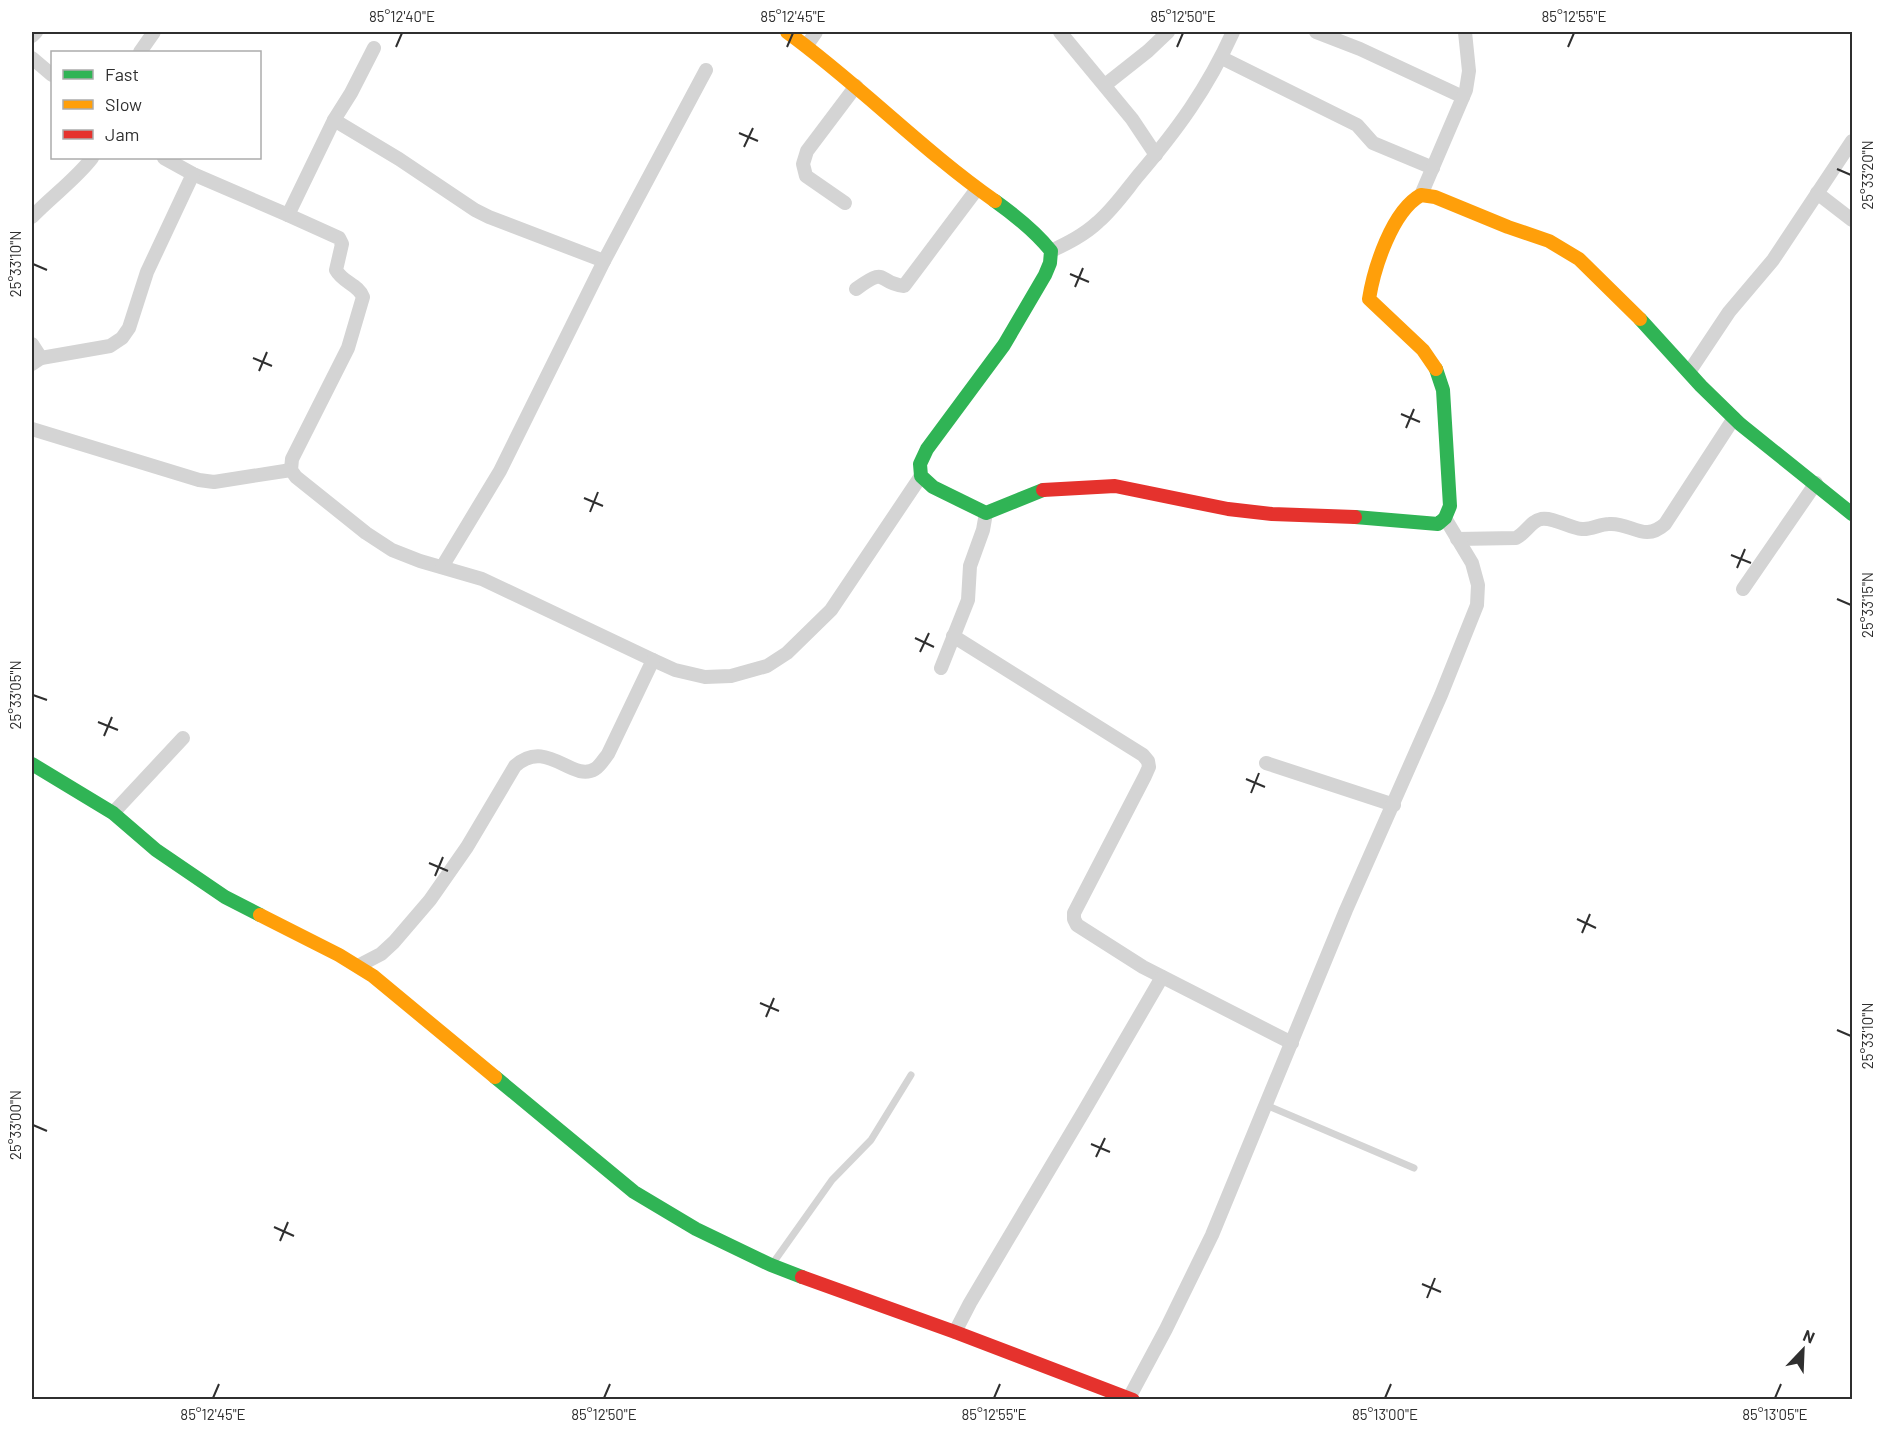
<svg xmlns="http://www.w3.org/2000/svg" width="1884" height="1431" font-family="Barlow,sans-serif">
  <style>
    .lines { fill: none; stroke-linecap: round; stroke-linejoin: round }
    .lane { stroke: #d4d4d4; stroke-width: 7 }
    .street { stroke: #d4d4d4; stroke-width: 14 }
    .fast { stroke: #30b455; stroke-width: 14 }
    .slow { stroke: #ff9f0a; stroke-width: 14 }
    .jam { stroke: #e5322d; stroke-width: 14 }
    .ticks { fill: none; stroke: #2f2f2f; stroke-width: 2 }
    .neatline { fill: none; stroke: #2f2f2f; stroke-width: 2 }
    .ticks-label { font-size: 15px; text-anchor: middle; fill: #2f2f2f }
  </style>
  <rect width="100%" height="100%" fill="#fff"/>
  <g class="lines">
    <g class="lane">
      <polyline points="1266,1105 1414,1168"/>
      <polyline points="773,1263 832,1180 871,1140 911,1075"/>
    </g>
    <g class="street">
      <polyline points="1060,32 1132,119 1156,155"/>
      <polyline points="1316,32 1360,49 1463,97"/>
      <polyline points="32,36 36,32"/>
      <polyline points="807,45 816,32"/>
      <polyline points="140,52 154,32"/>
      <polyline points="32,58 52,75"/>
      <polyline points="1222,58 1357,125 1373,143 1433,168"/>
      <polyline points="1105,85 1148,51 1168,32"/>
      <polyline points="334,120 399,159 475,210 489,217 604,261"/>
      <polyline points="164,158 193,174 288,215 334,120 351,93 374,48"/>
      <polyline points="1817,193 1852,220"/>
      <polyline points="1421,195 1466,90 1469,71 1465,32"/>
      <polyline points="845,203 806,176 803,164 807,151 856,86"/>
      <path d="M288,215l51,23 3,6 -6,26c7,13 22,14 27,27l-15,51 -56,111 -1,11 5,7 70,56 26,17 28,11 62,18 171,81 22,10 30,7 26,-1 36,-10 20,-13 44,-43 90,-134"/>
      <path d="M32,217c19,-20 43,-37 60,-59"/>
      <path d="M1051,251c17,-8 33,-16 47,-29 15,-13 27,-30 39,-45 41,-48 70,-88 96,-145"/>
      <path d="M856,289c33,-24 20,-6 48,-3l73,-97"/>
      <polyline points="32,344 41,358"/>
      <polyline points="32,364 41,358 110,346 122,338 129,328 147,272 193,174"/>
      <polyline points="1689,372 1729,312 1773,260 1852,141"/>
      <polyline points="32,429 199,480 214,482 291,470"/>
      <path d="M1457,539l59,-1c10,-5 15,-17 25,-19 13,-2 28,9 41,10 9,1 18,-5 27,-5 22,-2 35,19 56,0l69,-106"/>
      <polyline points="442,567 500,471 604,261 706,70"/>
      <polyline points="1743,589 1816,483"/>
      <polyline points="953,636 1143,755 1148,761 1149,767 1145,776 1074,913 1074,919 1077,925 1143,967 1292,1043"/>
      <polyline points="941,668 968,600 970,566 983,530 986,513"/>
      <polyline points="1266,763 1394,805"/>
      <polyline points="113,813 183,738"/>
      <path d="M358,966l23,-12 13,-12 36,-42 37,-53 48,-81c32,-29 57,17 80,3 5,-3 9,-10 13,-15l45,-94"/>
      <polyline points="955,1332 970,1303 1084,1111 1162,977"/>
      <polyline points="1129,1398 1166,1329 1212,1235 1346,910 1441,695 1477,605 1478,585 1472,563 1445,518"/>
    </g>
    <g class="fast">
      <path d="M995,201c21,15 40,30 56,50l-1,12 -5,12 -41,70 -77,104 -7,15 1,12 12,11 53,26 57,-23"/>
      <polyline points="1640,319 1701,386 1740,424 1852,514"/>
      <polyline points="1355,517 1438,524 1445,518 1450,506 1443,390 1436,369"/>
      <polyline points="32,764 113,813 156,850 225,897 260,915"/>
      <polyline points="495,1077 634,1192 696,1229 771,1265 802,1277"/>
    </g>
    <g class="slow">
      <path d="M787,32c73,53 135,118 208,169"/>
      <path d="M1436,369l-13,-19 -54,-51c5,-31 23,-88 52,-104l14,2 73,30 41,14 30,18 61,60"/>
      <polyline points="260,915 339,955 373,976 495,1077"/>
    </g>
    <g class="jam">
      <polyline points="1043,490 1115,486 1228,509 1272,514 1355,517"/>
      <polyline points="802,1277 955,1332 1133,1400"/>
    </g>
  </g>
  <path class="ticks" d="M396,47l6,-14M787,47l6,-14M1177,47l6,-14M1568,47l6,-14M739,133l19,8M744,147l9,-19M1837,169l14,6M33,264l14,6M1070,274l19,8M1075,287l8,-19M253,358l19,8M259,371l8,-19M1401,414l19,8M1406,428l8,-19M584,498l19,8M590,512l8,-20M1731,555l20,8M1737,568l8,-19M1837,599l14,6M915,638l19,9M920,652l9,-19M33,695l14,5M98,722l20,8M104,736l8,-19M1246,779l19,8M1251,793l8,-20M429,863l19,8M435,876l8,-19M1577,919l19,9M1582,933l8,-19M760,1003l19,8M766,1017l8,-19M1837,1030l14,6M33,1125l14,6M1091,1144l19,8M1096,1157l9,-19M274,1227l20,9M280,1241l8,-19M1422,1284l19,8M1427,1298l8,-20M213,1398l6,-14M604,1398l6,-14M994,1398l6,-14M1385,1398l6,-14M1775,1398l6,-14"/>
  <rect width="1884" height="1431" fill="none" stroke="#ffffff" stroke-width="66"/>
  <rect x="51" y="51" width="210" height="108" fill="#ffffff" stroke="#acacac" stroke-width="1.5"/>
  <rect x="63" y="70" width="30" height="9" fill="#30b455" stroke="#acacac" stroke-width="1.5"/>
  <text x="105" y="81" font-size="18" fill="#2f2f2f">Fast</text>
  <rect x="63" y="100" width="30" height="9" fill="#ff9f0a" stroke="#acacac" stroke-width="1.5"/>
  <text x="105" y="111" font-size="18" fill="#2f2f2f">Slow</text>
  <rect x="63" y="130" width="30" height="9" fill="#e5322d" stroke="#acacac" stroke-width="1.5"/>
  <text x="105" y="141" font-size="18" fill="#2f2f2f">Jam</text>
  <g transform="translate(1803 1350) rotate(23)" stroke="#ffffff" stroke-width="4.5" paint-order="stroke">
  <path d="M0-4.5L10 22L0 15L-10 22Z" fill="#2f2f2f"/>
  <text y="-9" font-size="16" font-weight="bold" text-anchor="middle" fill="#2f2f2f">N</text>
  </g>
  <rect x="33" y="33" width="1818" height="1365" class="neatline"/>
  <g class="ticks-label">
    <text x="402" y="22">85°12'40"E</text>
    <text x="793" y="22">85°12'45"E</text>
    <text x="1183" y="22">85°12'50"E</text>
    <text x="1574" y="22">85°12'55"E</text>
    <text transform="translate(1868 175) rotate(-90)" y="5">25°33'20"N</text>
    <text transform="translate(16 264) rotate(-90)" y="5">25°33'10"N</text>
    <text transform="translate(1868 605) rotate(-90)" y="5">25°33'15"N</text>
    <text transform="translate(16 695) rotate(-90)" y="5">25°33'05"N</text>
    <text transform="translate(1868 1036) rotate(-90)" y="5">25°33'10"N</text>
    <text transform="translate(16 1125) rotate(-90)" y="5">25°33'00"N</text>
    <text x="213" y="1420">85°12'45"E</text>
    <text x="604" y="1420">85°12'50"E</text>
    <text x="994" y="1420">85°12'55"E</text>
    <text x="1385" y="1420">85°13'00"E</text>
    <text x="1775" y="1420">85°13'05"E</text>
  </g>
</svg>
